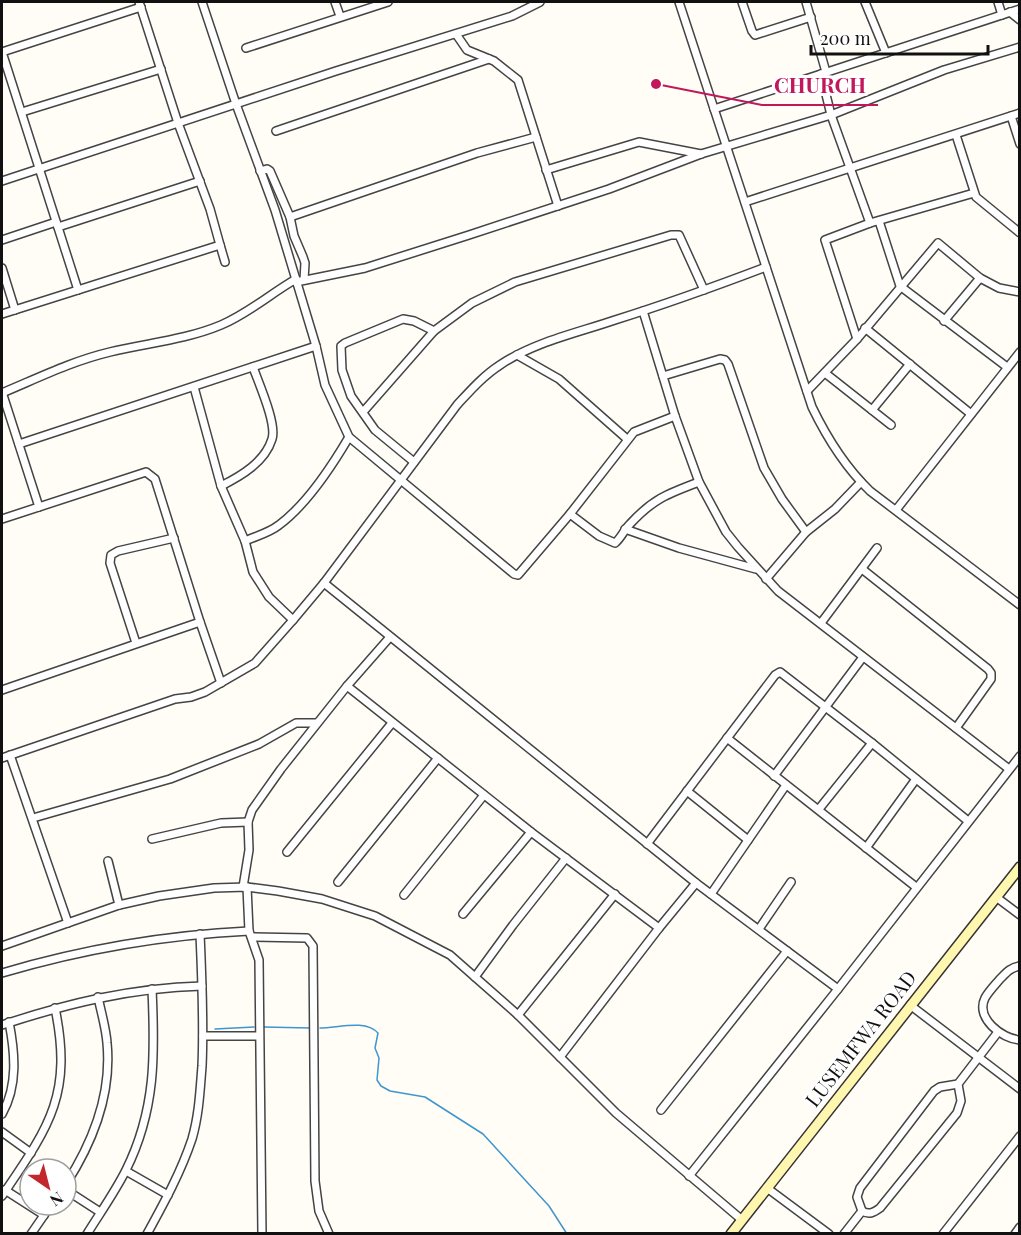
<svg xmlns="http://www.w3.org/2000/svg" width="1021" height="1235" font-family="'Playfair Display',serif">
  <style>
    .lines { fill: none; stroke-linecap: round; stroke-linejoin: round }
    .stream { stroke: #3f96cf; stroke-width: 1.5 }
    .street-casing { stroke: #444; stroke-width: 10 }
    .secondary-casing { stroke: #333; stroke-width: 12 }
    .street { stroke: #fff; stroke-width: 7 }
    .secondary { stroke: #fff6b0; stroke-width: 9 }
    .labels { text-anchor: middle; stroke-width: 6; stroke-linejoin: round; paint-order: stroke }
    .street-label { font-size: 20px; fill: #111; stroke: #fff }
    .leader { fill: none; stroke: #c2185b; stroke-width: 2 }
    .callout-dot { fill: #c2185b; stroke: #fff; stroke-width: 2 }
    .callout-label { font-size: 21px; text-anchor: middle; font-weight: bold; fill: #c2185b; stroke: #fff; stroke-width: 6; stroke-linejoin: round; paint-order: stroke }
  </style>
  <rect width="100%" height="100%" fill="#fffdf5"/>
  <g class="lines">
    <g class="stream">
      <polyline points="264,1027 310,1028"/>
      <path d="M320,1028c18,0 45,-9 58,5l-3,15 4,10 -2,22 4,6 9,5 35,6 58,37 66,72 18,28"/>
      <polyline points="215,1029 254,1027"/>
    </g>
    <defs>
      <g id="street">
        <polyline points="202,2 236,104 275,210 316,346 325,385 349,437 514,574 518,575 570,514 634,432 675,416"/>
        <polyline points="335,2 340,16"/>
        <path d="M679,2l133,405c15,31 33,60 58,84l150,114"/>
        <polyline points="742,2 752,31 755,35 811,17"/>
        <polyline points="806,2 826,72"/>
        <polyline points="865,2 886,53"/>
        <polyline points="998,2 1002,15"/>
        <polyline points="1010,12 1020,20"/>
        <polyline points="456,34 467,50 494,61 518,80 558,206"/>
        <polyline points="246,48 388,2"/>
        <polyline points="2,52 78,290"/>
        <polyline points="2,52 141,7"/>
        <polyline points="821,74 831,115 870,223"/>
        <polyline points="714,109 1020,9"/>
        <polyline points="22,112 161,69"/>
        <polyline points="1011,116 1020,144"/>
        <polyline points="276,131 489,59"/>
        <polyline points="956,135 976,197 1020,233"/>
        <polyline points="546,170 639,142 701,154"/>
        <polyline points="260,171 267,169 270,171 290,217 294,236 303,257 305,263 304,280"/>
        <polyline points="2,181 336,71 512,16 540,2"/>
        <polyline points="745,202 1020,113"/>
        <polyline points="290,217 477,153 536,137"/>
        <polyline points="879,221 900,286 1007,367"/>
        <polyline points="58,227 200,181"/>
        <polyline points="2,240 56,222"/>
        <polyline points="220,245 225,262"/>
        <polyline points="2,268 15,310"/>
        <polyline points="296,282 365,268 469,235 609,189 701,154 831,115 944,70 1020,47"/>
        <polyline points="643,311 675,416 699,482 726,532 738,547 778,591 1009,769"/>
        <polyline points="2,314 220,245 210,209 178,123 139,2"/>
        <polyline points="944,321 980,278"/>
        <polyline points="865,328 971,414"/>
        <polyline points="857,339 825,240 870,223 974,193"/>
        <polyline points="517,355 559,379 627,439"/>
        <polyline points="825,373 891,425"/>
        <polyline points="663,376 720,359 725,360 728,364 764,468 782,499 806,532"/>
        <polyline points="194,387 221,486 245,541 253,572 269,597 293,620"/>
        <polyline points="807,391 857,339 938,243 980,278 999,288 1020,292"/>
        <polyline points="2,392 39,507"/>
        <path d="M2,393c36,-15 70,-32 108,-41 37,-9 75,-12 111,-27 28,-12 49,-31 75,-46"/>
        <polyline points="872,410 910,364"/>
        <polyline points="363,412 434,331 472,303 515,282 671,235 679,235 704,290"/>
        <polyline points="19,444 316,346"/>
        <polyline points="414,462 375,430 351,396 342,370 341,346 345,343 403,319 414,321 434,331"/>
        <path d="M221,486c20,-10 44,-24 51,-47 5,-15 -13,-55 -19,-72"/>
        <polyline points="896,510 1020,352"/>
        <path d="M570,514l29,22 16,7c6,-5 9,-13 15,-19 23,-25 37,-30 69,-42"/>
        <polyline points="2,519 146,472 155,479 200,622 221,683"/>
        <polyline points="625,529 679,548 756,569"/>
        <path d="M245,541c11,-5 24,-8 34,-16 27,-20 53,-59 70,-88"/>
        <polyline points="862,569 988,669 991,673 991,679 956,728"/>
        <polyline points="766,579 806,532 835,509 861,482"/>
        <polyline points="324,583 696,883 838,989"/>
        <polyline points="821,623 877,548"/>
        <polyline points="390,637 347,686 531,832 659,928"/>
        <polyline points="136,643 110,563 111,555 118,551 174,538"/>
        <polyline points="2,690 200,622"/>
        <polyline points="727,738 916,887"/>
        <polyline points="10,755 68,923"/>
        <path d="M2,758l173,-59 16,-2 14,-5 50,-29 38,-43 31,-37 133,-178c13,-14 26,-29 43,-40 34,-23 77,-32 115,-45 51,-16 101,-34 151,-53"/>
        <polyline points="774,776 863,657"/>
        <polyline points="687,791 748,840"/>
        <polyline points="819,809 872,743"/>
        <polyline points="33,818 170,779 259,744 296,723 317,723"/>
        <polyline points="152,839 221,823 248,822"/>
        <polyline points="647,844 775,675 780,672 872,743 968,821"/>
        <polyline points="866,848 916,779"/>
        <polyline points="287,852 392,723"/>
        <polyline points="108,861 119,905"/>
        <polyline points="338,882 438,758"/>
        <polyline points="243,887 249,850 248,822 252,810 281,769 347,686"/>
        <polyline points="247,887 249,931 259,960 262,1234"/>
        <polyline points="711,894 786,785"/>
        <polyline points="404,895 484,795"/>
        <polyline points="996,897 1020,915"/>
        <polyline points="463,914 531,832"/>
        <polyline points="759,929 791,882"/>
        <polyline points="253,937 307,938 313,946 315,1181 319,1211 329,1234"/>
        <polyline points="2,946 119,905 159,896 214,888 247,887 278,891 322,899 375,916 450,955 518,1015 616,1113 742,1220"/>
        <path d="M1020,966c-9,1 -14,7 -20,13 -5,6 -11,12 -15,19 -10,20 17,41 35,42"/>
        <path d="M2,973c81,-24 163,-38 247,-42"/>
        <polyline points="475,977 513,925 566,858"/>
        <polyline points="910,1005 1020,1089"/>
        <polyline points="518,1015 615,894"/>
        <path d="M2,1025c67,-22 129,-37 200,-39"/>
        <polyline points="203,1036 259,1036"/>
        <polyline points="560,1057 659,928 696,883"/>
        <polyline points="661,1110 787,951"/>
        <path d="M2,1114c16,-28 13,-61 7,-92"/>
        <polyline points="2,1132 31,1153"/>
        <polyline points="126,1171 168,1195"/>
        <polyline points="689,1176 838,989 1020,756"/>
        <path d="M66,1184c27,-42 46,-90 41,-141 -1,-15 -6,-31 -9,-46"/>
        <polyline points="767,1188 829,1234"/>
        <polyline points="5,1190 44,1215"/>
        <polyline points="66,1190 100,1212"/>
        <path d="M2,1196c47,-69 71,-101 53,-188"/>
        <path d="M862,1211c7,4 11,2 18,-3l77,-95 4,-12 -3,-17"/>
        <polyline points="31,1234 51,1205"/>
        <path d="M87,1234c13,-21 28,-42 39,-64 30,-60 29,-116 26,-181"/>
        <path d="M147,1234c17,-31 34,-62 45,-95 7,-24 8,-48 10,-73 2,-44 0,-88 -2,-132"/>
        <polyline points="844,1234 862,1211 857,1197 860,1188 934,1091 940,1087 958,1084 998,1032"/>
        <polyline points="943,1234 1020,1136"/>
        <polyline points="1015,1234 1020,1227"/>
      </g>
      <polyline id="secondary" points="731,1234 1020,867"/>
    </defs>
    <use href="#street" class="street-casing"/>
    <use href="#secondary" class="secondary-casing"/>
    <use href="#street" class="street"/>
    <use href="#secondary" class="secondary"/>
  </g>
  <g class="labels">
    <g class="street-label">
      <text transform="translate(861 1039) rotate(-52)" y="7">LUSEMFWA ROAD</text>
    </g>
  </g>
  <path class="leader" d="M656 84L762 105H878"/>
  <circle class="callout-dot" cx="656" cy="84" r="6"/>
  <g class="callout-label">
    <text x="820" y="93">CHURCH</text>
  </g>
  <rect width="1021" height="1235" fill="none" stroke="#111111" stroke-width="6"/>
  <g transform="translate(48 1187) rotate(145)"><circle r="28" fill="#ffffff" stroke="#a0a0a0" stroke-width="1.5"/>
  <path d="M0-4.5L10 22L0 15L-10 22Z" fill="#c4262e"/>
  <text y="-9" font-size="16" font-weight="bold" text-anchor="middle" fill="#111111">N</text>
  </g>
  <path d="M811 45v9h177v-9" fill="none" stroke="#111111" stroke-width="3"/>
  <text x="820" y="45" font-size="18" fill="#111111" stroke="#ffffff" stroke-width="4.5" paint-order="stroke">200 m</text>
</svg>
